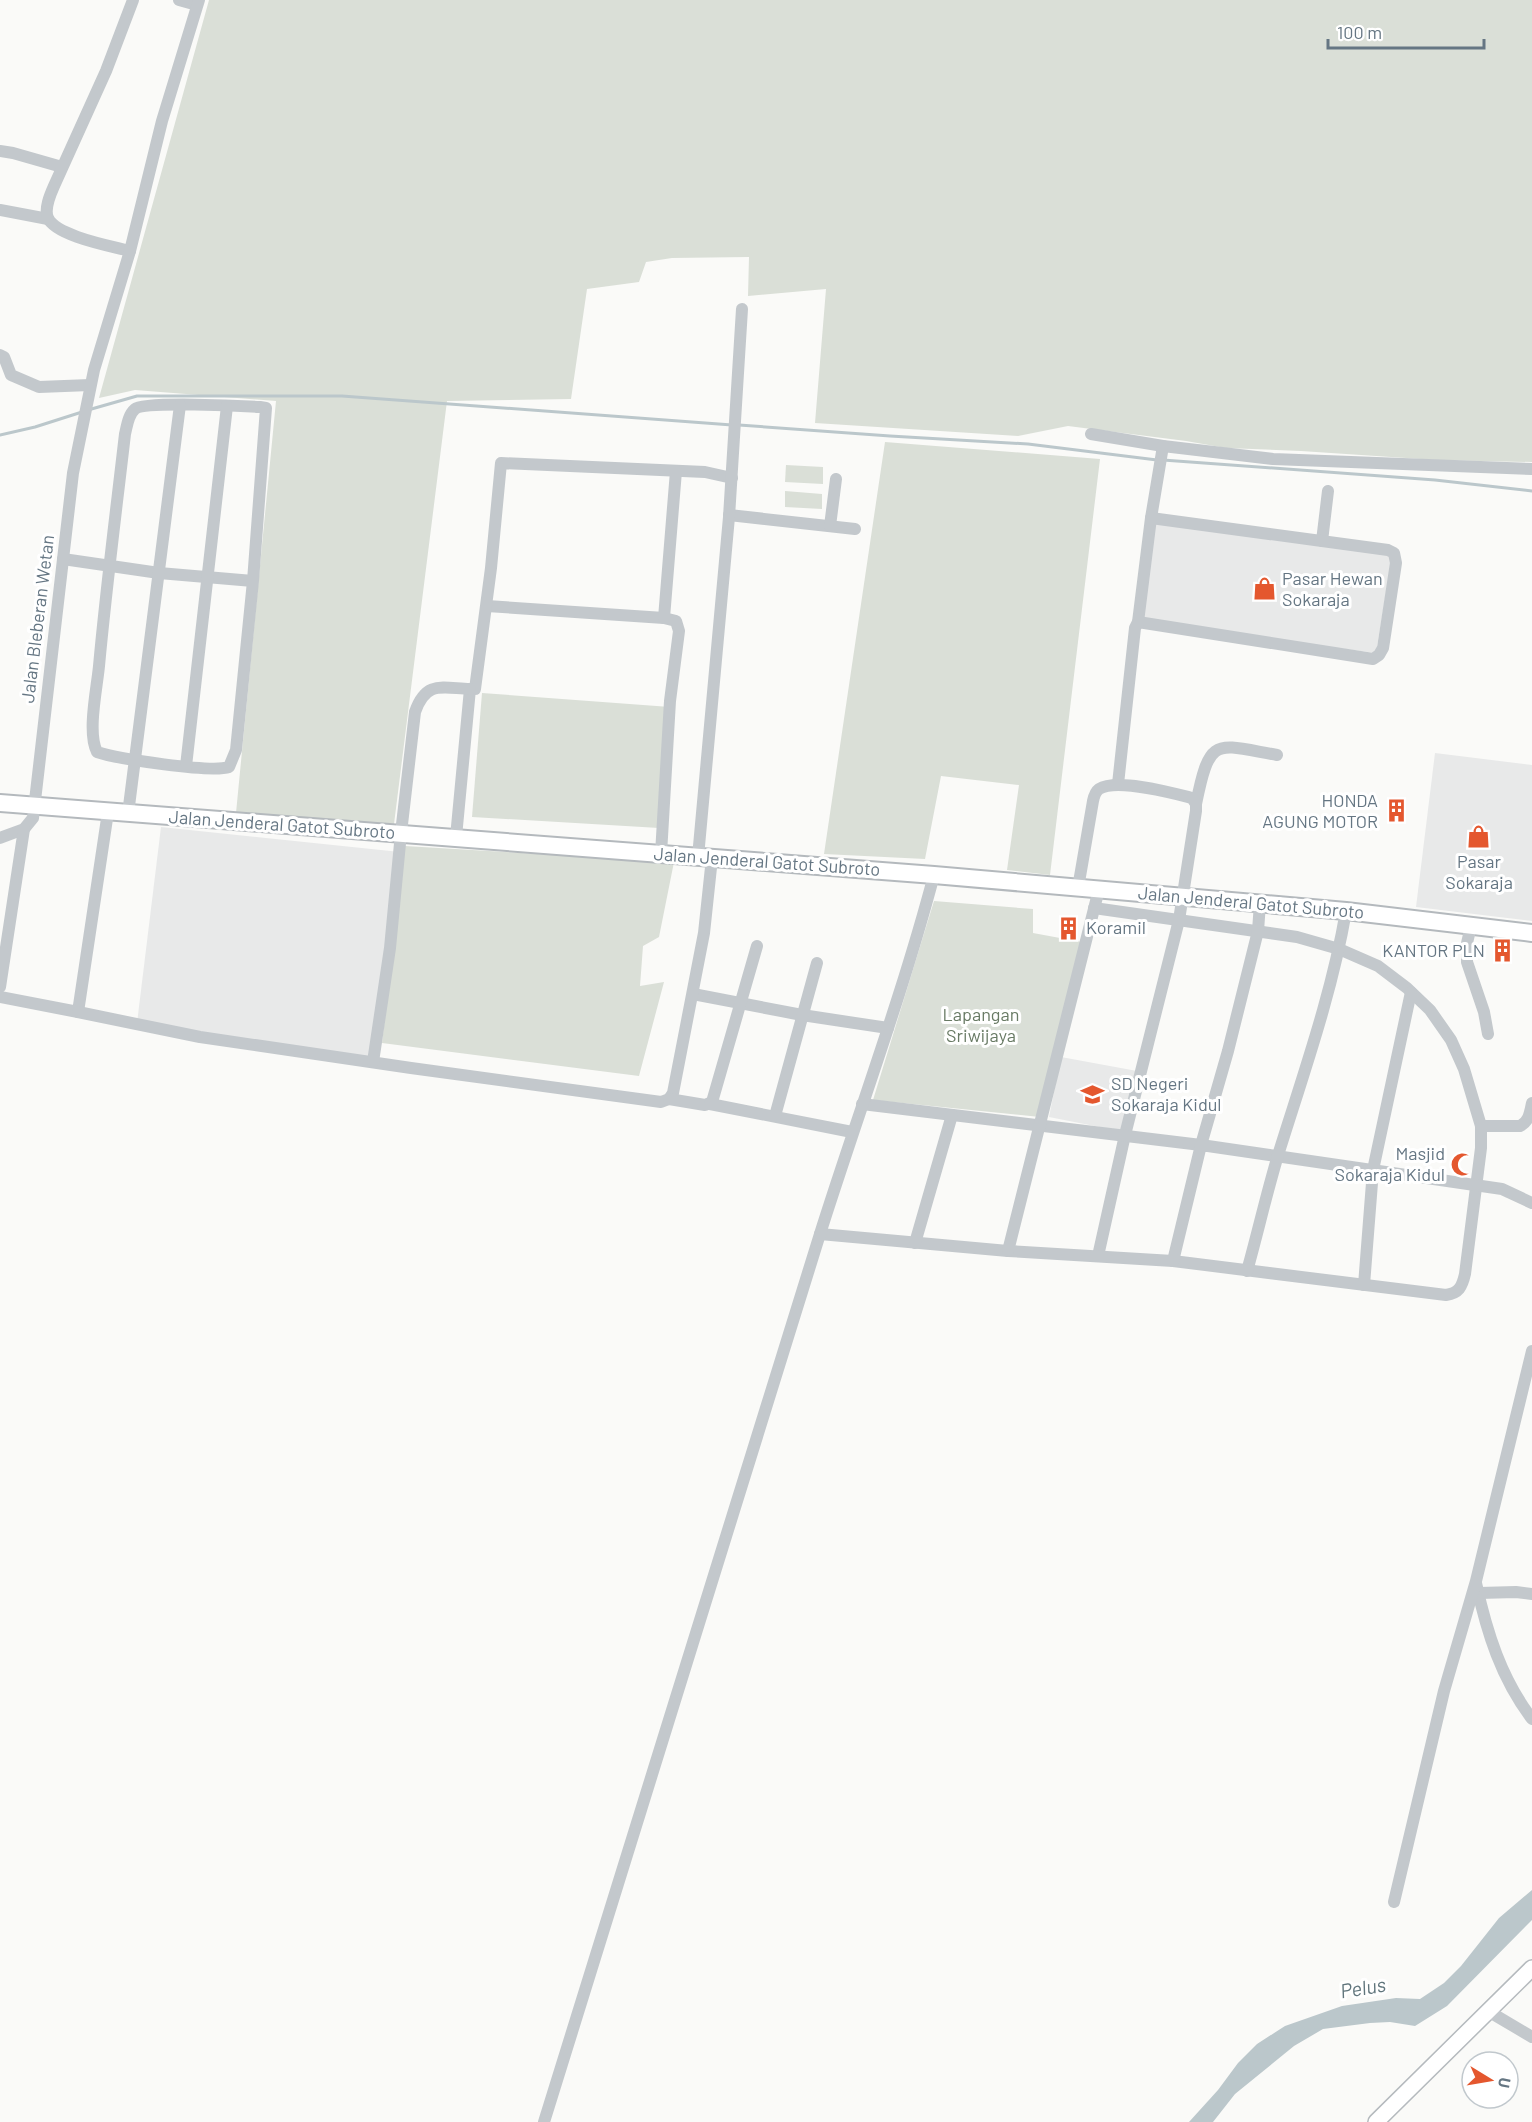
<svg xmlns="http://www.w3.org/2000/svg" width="1532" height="2122" font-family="Barlow,sans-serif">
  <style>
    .built { fill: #e8e9e9 }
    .green { fill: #dadfd7 }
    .water { fill: #bbc7cb }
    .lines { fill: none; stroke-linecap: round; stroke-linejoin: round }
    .stream { stroke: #bbc7cb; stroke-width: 3 }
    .major-casing { stroke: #b5babe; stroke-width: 18 }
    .highway-casing { stroke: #b4b9bd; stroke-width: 20 }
    .minor { stroke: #c3c8cc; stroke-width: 12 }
    .major { stroke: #fff; stroke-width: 15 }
    .highway { stroke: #fff; stroke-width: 16 }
    .labels { text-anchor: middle; stroke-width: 6; stroke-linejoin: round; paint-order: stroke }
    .poi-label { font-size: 18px; fill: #657683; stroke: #fff; text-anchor: start }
    .street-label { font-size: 18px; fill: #657683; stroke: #fff }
    .park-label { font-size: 18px; fill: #687a64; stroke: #fff }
    .water-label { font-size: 20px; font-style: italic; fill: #60757c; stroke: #fff }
  </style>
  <rect width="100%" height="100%" fill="#fafaf8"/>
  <g class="built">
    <polygon points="1150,520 1392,555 1376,653 1138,622"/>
    <polygon points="1435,753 1532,765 1532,921 1416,907"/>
    <polygon points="161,827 400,852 372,1059 137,1023"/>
    <polygon points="1061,1057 1137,1071 1125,1132 1049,1117"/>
  </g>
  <g class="green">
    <polygon points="209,0 1532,0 1532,462 1436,460 1301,451 1226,448 1186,441 1068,426 1018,436 815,423 826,289 748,296 749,257 672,258 646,262 639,282 587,289 571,399 447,401 394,824 236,813 276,401 135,390 99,398"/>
    <polygon points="885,442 1100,459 1050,875 1007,870 1019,785 941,776 925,859 824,854"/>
    <polygon points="786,465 823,467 823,484 785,482"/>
    <polygon points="785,491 822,494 822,509 785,507"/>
    <polygon points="482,693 670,707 659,828 472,817"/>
    <polygon points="405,846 674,862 659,937 643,946 640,986 664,982 639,1076 382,1043"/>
    <polygon points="934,901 1033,909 1033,933 1087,943 1040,1117 873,1100"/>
  </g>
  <polygon class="water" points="1532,1890 1532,1920 1447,2006 1415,2026 1390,2022 1370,2023 1323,2029 1294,2046 1235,2094 1213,2122 1189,2122 1218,2090 1238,2063 1257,2044 1285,2026 1342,2006 1396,1998 1420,1999 1444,1983 1461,1966 1499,1918"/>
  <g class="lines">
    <g class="stream">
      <polyline points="88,410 137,396 342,396 732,425"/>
      <polyline points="739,425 890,436 1028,444 1157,460"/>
      <polyline points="0,435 35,427 82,412"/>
      <polyline points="1163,460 1435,480 1532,491"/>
    </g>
    <defs>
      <polyline id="major" points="1376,2122 1532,1968"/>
      <polyline id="highway" points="0,803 934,875 1346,911 1532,933"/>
    </defs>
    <use href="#major" class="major-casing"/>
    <use href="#highway" class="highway-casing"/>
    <g class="minor">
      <polyline points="179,0 197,5"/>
      <polyline points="0,151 13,153 62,167"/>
      <polyline points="0,210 48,219"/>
      <path d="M130,251c-19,-5 -74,-15 -82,-33 -4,-9 2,-23 6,-32l52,-115 27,-71"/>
      <polyline points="0,355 4,357 11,375 39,387 90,385"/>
      <polyline points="1091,434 1163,446 1273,459 1532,469"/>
      <polyline points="729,515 855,529"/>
      <polyline points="830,526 836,479"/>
      <polyline points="1322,541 1328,491"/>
      <path d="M63,559l96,14 94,8 -17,169 -7,17c-18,6 -111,-8 -132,-15 -10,-19 0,-64 2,-86 7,-77 17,-154 26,-232 2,-8 3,-19 10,-25 9,-8 108,-3 125,-2l6,1 -13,173"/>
      <polyline points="487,606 664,618"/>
      <polyline points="1138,622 1373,659 1379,655 1383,648 1396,563 1394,553 1388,550 1151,518"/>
      <polyline points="186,766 227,406"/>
      <polyline points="1118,784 1135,628 1138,622 1151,518 1163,446"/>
      <path d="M1196,804c14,-69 19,-60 81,-49"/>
      <polyline points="128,814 180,405"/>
      <polyline points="456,837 470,689 475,689 491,568 501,463 705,472 732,478"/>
      <polyline points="0,838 24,829 33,818 73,473 94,370 130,251 162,121 199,0"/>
      <polyline points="661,854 670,701 679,631 676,621 664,618 676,471"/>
      <polyline points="698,857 729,517 742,309"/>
      <path d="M1078,888l15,-87c1,-5 2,-9 6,-12 18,-11 73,4 93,9l4,6v7l-17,109 -54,215 -27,121"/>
      <path d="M1094,908l203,29 42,12 39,17 29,22 23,22 21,30 13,29 17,57v22l-16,126c-3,13 -6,19 -19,21l-273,-34"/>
      <polyline points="1471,926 1467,943 1467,962 1484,1012 1488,1034"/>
      <polyline points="0,987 24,829"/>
      <polyline points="693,994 802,1015 888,1028"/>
      <polyline points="0,997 78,1012 108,812"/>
      <polyline points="78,1012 200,1037 411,1068 661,1102 669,1099 673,1093 704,933 712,858"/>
      <path d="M373,1062l17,-114 11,-115 14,-121c11,-32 27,-24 55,-23"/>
      <polyline points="669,1099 705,1105 712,1102 757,946"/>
      <polyline points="710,1104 852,1132"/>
      <polyline points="862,1104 1201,1145 1228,1051 1258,931 1260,903"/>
      <polyline points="775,1116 817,963"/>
      <path d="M1481,1126h39c9,-4 10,-14 12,-23"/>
      <polyline points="820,1234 1008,1251 1173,1261 1201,1145 1502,1189 1532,1203"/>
      <polyline points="915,1243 952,1115"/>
      <polyline points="1008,1251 1099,889"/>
      <path d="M1247,1271c11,-39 20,-80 32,-119 25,-80 53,-159 67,-241"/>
      <polyline points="1364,1285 1373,1170 1411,992"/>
      <path d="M1476,1583c11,50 25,95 56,136"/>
      <polyline points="1479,1593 1516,1592 1532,1594"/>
      <polyline points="1394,1902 1444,1691 1476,1581 1532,1351"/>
      <polyline points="1488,2011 1532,2037"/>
      <path d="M544,2122l276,-888c38,-120 82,-238 114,-359"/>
    </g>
    <use href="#major" class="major"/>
    <use href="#highway" class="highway"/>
  </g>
  <defs>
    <symbol id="shop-bare" viewBox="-9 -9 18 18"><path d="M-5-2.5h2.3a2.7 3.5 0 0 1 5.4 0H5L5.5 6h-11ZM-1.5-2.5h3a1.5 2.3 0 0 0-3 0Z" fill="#e4572e" stroke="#fff" stroke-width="2.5" paint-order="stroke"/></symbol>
    <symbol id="building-bare" viewBox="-9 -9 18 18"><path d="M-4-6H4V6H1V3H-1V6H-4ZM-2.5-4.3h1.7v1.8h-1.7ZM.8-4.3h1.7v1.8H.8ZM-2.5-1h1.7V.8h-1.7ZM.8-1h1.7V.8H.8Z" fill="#e4572e" stroke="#fff" stroke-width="2.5" paint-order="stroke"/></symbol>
    <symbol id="school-bare" viewBox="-9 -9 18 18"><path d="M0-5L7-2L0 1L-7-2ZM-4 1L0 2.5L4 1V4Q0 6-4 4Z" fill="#e4572e" stroke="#fff" stroke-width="2.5" paint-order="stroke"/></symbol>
    <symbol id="mosque-bare" viewBox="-9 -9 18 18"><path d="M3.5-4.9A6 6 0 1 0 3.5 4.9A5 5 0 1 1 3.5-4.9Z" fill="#e4572e" stroke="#fff" stroke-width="2.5" paint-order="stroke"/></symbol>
  </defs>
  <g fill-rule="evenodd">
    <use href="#shop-bare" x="1248" y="572" width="33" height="33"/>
    <use href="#building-bare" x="1380" y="794" width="33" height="33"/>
    <use href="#shop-bare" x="1462" y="820" width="33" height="33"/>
    <use href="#building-bare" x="1052" y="912" width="33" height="33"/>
    <use href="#building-bare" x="1486" y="934" width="33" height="33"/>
    <use href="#school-bare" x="1076" y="1078" width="33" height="33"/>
    <use href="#mosque-bare" x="1446" y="1148" width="33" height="33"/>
  </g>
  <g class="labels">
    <g class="poi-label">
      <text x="1282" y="585">Pasar Hewan<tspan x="1282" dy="21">Sokaraja</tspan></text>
      <text x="1378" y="807" text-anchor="end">HONDA<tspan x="1378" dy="21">AGUNG MOTOR</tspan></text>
      <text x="1479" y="868" text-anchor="middle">Pasar<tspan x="1479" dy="21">Sokaraja</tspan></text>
      <text x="1086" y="934">Koramil</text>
      <text x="1485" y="957" text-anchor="end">KANTOR PLN</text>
      <text x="1111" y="1090">SD Negeri<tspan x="1111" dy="21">Sokaraja Kidul</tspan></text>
      <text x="1445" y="1160" text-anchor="end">Masjid<tspan x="1445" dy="21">Sokaraja Kidul</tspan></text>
    </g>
    <g class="street-label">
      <text transform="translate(38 619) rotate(-83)" y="6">Jalan Bleberan Wetan</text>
      <text transform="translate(282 825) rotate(4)" y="6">Jalan Jenderal Gatot Subroto</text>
      <text transform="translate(767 862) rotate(4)" y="6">Jalan Jenderal Gatot Subroto</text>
      <text transform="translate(1251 903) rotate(5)" y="6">Jalan Jenderal Gatot Subroto</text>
    </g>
    <g class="park-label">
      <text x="981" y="1021">Lapangan<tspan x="981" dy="21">Sriwijaya</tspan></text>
    </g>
    <g class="water-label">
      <text transform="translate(1363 1988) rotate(-9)" y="7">Pelus</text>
    </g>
  </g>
  <g transform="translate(1490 2080) rotate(101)"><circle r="28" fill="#ffffff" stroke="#c1c8cd" stroke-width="1.5"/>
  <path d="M0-4.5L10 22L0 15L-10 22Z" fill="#e4572e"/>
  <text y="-9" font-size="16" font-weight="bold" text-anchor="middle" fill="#657683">U</text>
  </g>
  <path d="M1328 39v9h156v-9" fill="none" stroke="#657683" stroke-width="3"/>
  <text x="1337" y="39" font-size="18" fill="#657683" stroke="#ffffff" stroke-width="4.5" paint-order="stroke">100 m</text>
</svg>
